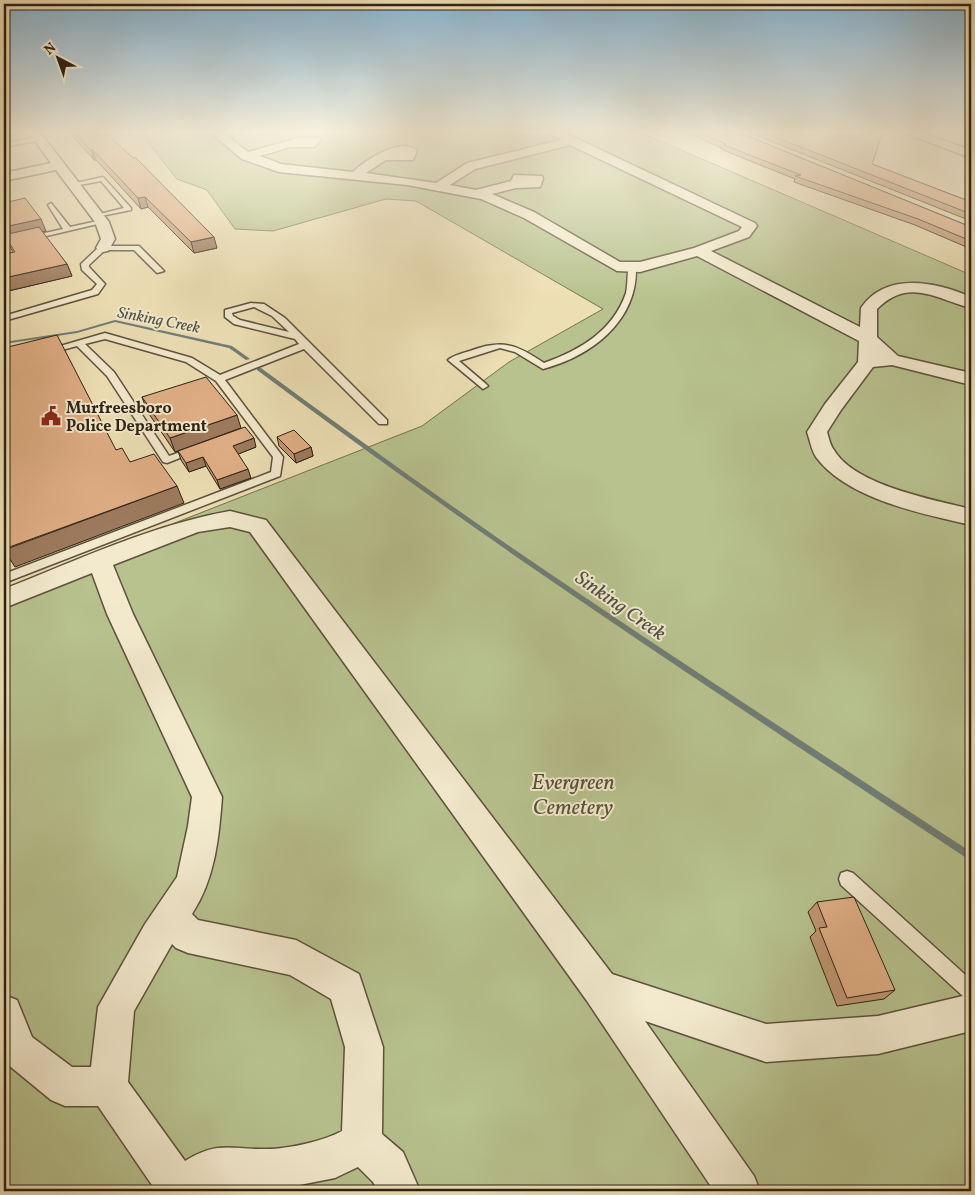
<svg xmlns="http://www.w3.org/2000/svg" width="975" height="1195" font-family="Vollkorn,serif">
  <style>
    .green { fill: #b7c28e; stroke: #727252 }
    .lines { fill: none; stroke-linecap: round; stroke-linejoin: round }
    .stream { fill: #707d76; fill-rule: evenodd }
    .lane-casing { stroke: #5d513d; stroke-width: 3 }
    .street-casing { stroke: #5d513d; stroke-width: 3 }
    .lane { fill: #f3eace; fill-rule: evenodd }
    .street { fill: #f3eace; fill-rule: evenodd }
    .wall { fill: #c19672; stroke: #2d2215 }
    .shaded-wall { fill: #9d7a5d; stroke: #2d2215 }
    .building { fill: #e0ae85; stroke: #2d2215 }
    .labels { text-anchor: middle; stroke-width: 4; stroke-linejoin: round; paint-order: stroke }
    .far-water-label { font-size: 16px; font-style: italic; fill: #4e5045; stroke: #f3eace }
    .far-poi-label { font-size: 16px; font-weight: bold; fill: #2d2215; stroke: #f3eace; text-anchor: start }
    .water-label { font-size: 20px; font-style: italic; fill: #4e5045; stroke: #f3eace }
    .near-park-label { font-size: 22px; font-style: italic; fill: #565239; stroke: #f3eace }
  </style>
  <rect width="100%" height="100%" fill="#eddfb4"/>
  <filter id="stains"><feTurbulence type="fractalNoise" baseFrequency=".004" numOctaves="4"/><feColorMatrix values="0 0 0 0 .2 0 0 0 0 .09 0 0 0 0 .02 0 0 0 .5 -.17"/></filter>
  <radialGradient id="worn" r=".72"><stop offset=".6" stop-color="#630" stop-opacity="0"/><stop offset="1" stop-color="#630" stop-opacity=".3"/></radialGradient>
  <polygon class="green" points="139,131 637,131 971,275 971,1191 4,1191 4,590 422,426 509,362 603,309 416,201 386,199 273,231 235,229 207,190 177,179"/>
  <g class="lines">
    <g class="stream">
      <polygon points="115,320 232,346 250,359 246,360 229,348 115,322 77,333 4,344 4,342 77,331"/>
      <path d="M257,368h4c87,64 174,127 263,188 148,101 298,198 447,296v8l-3,-1c-150,-99 -299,-197 -447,-299 -89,-62 -177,-125 -264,-190z"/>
    </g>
    <defs>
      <g id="lane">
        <polygon points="13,131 26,131 4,137 4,133"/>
        <polygon points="39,137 41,140 4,147 4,143"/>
        <polygon points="103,177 131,208 131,210 96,217 96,215 124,208 101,181 74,186 71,184"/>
        <polygon points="51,203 70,227 102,220 106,222 4,246 4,242 63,229 48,205"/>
        <polygon points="100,246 139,246 164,271 157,273 134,250 105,250 89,265 89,267 105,284 98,294 4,321 4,316 92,290 97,284 82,270 81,264"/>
        <path d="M629,266l7,2c1,54 -45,88 -93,101l-28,-17 -15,-4 -41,13 27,23 2,2 -5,3 -35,-29c6,-5 15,-7 22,-9 32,-12 46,-7 74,12 36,-13 69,-32 82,-70 2,-9 1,-19 3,-27z"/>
        <path d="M251,303l13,1 21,14 102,102v4h-8l-75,-75 -79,31 58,77 -3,19 -276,107v-9l267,-102 2,-15 -57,-76 -30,-19 -81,-23 -20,5 29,28 55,84 26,-9 5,3 -33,13 -4,-1 -56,-86 -30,-30 -30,8 -4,-3 62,-18 87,25 28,17 79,-31 -4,-5 -61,-15 -9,-7v-7zM254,307l18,9 17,16 -49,-12 -7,-4 -1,-3z"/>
        <polygon points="847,871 853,873 971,980 971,1001 965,998 841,885 839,879 841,873"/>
      </g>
      <g id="street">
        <polygon points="28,131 39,131 109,222 115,239 108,251 103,252 96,248 101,239 95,222 56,170 4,181 4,173 51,163"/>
        <polygon points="899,131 916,131 971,150 971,158"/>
        <path d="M214,132l23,-1 -10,5 21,16 51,-14h20l2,2 -7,7h-24l-30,9 21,8 72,8c12,-12 50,-36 64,-21l-4,9h-27l-20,13 70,10 31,-20 94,-23 -15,-9h15l194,92 2,3 -8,11 -38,14 149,76 1,-19c25,-37 76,-26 110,-11v11c-35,-9 -62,-31 -94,1v28l21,19 73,17v12l-79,-20 -19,2 -32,43 -14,22c2,6 3,13 7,18 20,35 100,50 137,59v16c-48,-11 -124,-26 -155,-68 -5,-8 -6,-17 -9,-25l18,-28 33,-42 1,-21 -162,-85 -57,16 -23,-1 -93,-53 -43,-19 -74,-14 -128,-13 -37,-13 -28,-23zM570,145l172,82 -3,4 -45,17 -54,14h-20l-86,-50 -42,-18 24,-6 24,-1 3,-8 -1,-3 -28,-1 -3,6 -35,9 -26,-5 25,-16z"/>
        <path d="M230,511l36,9 346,454 154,50 112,-8 93,-22v37l-93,23 -112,8 -121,-41 109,155 6,15h-46l-127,-190 -337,-469 -20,-5 -32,5 -85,33 20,49 89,183c-3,41 -7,82 -30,117l6,6 98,20 63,34 24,73 -1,87 21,18 17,39h-42l-5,-9 -15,-15 -23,11 -66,13 -52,-2 -3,2h-58l-58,-85h-33l-14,-6 -45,-37 -2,-68 13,5 15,37 40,30h19l7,-60 47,-83 32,-47 11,-51 4,-29 -85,-183 -15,-41 -88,35v-19c74,-29 147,-64 226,-78zM172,944l4,4 12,5 102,22 41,24 14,48 -3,84c-18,10 -54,18 -75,18 -35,1 -49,-9 -82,12l-57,-79 6,-71z"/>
      </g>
    </defs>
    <use href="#lane" class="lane-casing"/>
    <use href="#street" class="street-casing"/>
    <use href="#lane" class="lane"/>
    <use href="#street" class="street"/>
  </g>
  <g class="wall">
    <polygon points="68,131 104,131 217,248 194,253 148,207 141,209 96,160 94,160"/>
    <polygon points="684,131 735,131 971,227 971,249 915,225 794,182 795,179 723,150 723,149"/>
    <polygon points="745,131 883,131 872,164 971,202 971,221"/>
    <polygon points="4,203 46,231 42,232 67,264 72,276 4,292 4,254 13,252 6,240 5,240 4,238 4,214 8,213"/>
    <polygon points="142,397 241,428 175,452 147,411"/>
    <polygon points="277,437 311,447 313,456 296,463 279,446"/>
    <polygon points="256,447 238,454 251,478 220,489 206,466 189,472 181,460 178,451"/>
    <polygon points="817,902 895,990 884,999 837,1006 810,937 816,931 808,912"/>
  </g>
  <g class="shaded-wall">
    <polygon points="91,150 93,150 96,160 94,160"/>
    <polygon points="145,197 148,207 141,209 138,198"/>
    <polygon points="41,219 46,231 7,239 4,235 6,240 5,240 4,237 4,227"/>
    <polygon points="214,237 217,248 194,253 191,242"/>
    <polygon points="67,264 72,276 4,292 4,278"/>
    <polygon points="237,415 241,428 175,452 170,438"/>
    <polygon points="254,438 256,447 236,455 233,446"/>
    <polygon points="311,447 313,456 296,463 294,454"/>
    <polygon points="203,457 206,466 189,472 186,463"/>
    <polygon points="248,469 251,478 220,489 217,480"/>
    <polygon points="177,486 184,503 15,567 4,550"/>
  </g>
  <g class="building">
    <polygon points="73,131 104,131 133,158 136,158 214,237 191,242 145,197 138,198 93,150 91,150"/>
    <polygon points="697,131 735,131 971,227 971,241 918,219 795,176 801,175 724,145 726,144"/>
    <polygon points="760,131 883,131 872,164 971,202 971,214"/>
    <polygon points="25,198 41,219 4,227 4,214 10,212 4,203"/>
    <polygon points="39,227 67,264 4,278 4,254 15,252 4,235"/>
    <polygon points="57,335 116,450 122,448 130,462 154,454 177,486 4,549 4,348"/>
    <polygon points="206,377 237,415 170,438 142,397"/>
    <polygon points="245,427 254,438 233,446 248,469 217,480 203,457 186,463 178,451"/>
    <polygon points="294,430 311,447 294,454 277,437"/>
    <polygon points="854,897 895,990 847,998 819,928 827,927 817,902"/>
  </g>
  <linearGradient id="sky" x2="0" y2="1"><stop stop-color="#89b6d4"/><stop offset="0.44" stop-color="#f7f1dd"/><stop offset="1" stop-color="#f7f1dd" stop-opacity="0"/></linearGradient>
  <rect width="975" height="299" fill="url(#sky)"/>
  <defs>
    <symbol id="civic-bare" viewBox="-9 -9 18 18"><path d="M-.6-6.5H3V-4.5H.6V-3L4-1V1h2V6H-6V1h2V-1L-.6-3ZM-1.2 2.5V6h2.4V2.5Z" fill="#8f2418" stroke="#f3eace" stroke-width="2.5" paint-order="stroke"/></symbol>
  </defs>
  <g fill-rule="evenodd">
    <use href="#civic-bare" x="37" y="402" width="28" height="28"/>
  </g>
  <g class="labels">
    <g class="far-water-label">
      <text transform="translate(159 319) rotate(11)" y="6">Sinking Creek</text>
    </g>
    <g class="far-poi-label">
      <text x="66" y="413">Murfreesboro<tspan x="66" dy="18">Police Department</tspan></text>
    </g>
    <g class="water-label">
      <text transform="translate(621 605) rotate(35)" y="7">Sinking Creek</text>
    </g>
    <g class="near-park-label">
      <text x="573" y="789">Evergreen<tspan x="573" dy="25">Cemetery</tspan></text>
    </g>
  </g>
  <rect width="975" height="1195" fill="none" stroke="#eddfb4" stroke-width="20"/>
  <rect x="5" y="5" width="965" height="1185" fill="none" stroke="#2d2215" stroke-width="2.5"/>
  <rect x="10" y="10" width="955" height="1175" fill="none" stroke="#2d2215"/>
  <g transform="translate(58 58) rotate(319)" stroke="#f3eace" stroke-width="4" paint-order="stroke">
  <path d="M0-4L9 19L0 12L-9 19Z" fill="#2d2215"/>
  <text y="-8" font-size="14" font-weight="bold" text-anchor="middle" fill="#2d2215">N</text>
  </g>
  <rect width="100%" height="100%" filter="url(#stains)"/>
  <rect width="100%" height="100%" fill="url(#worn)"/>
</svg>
